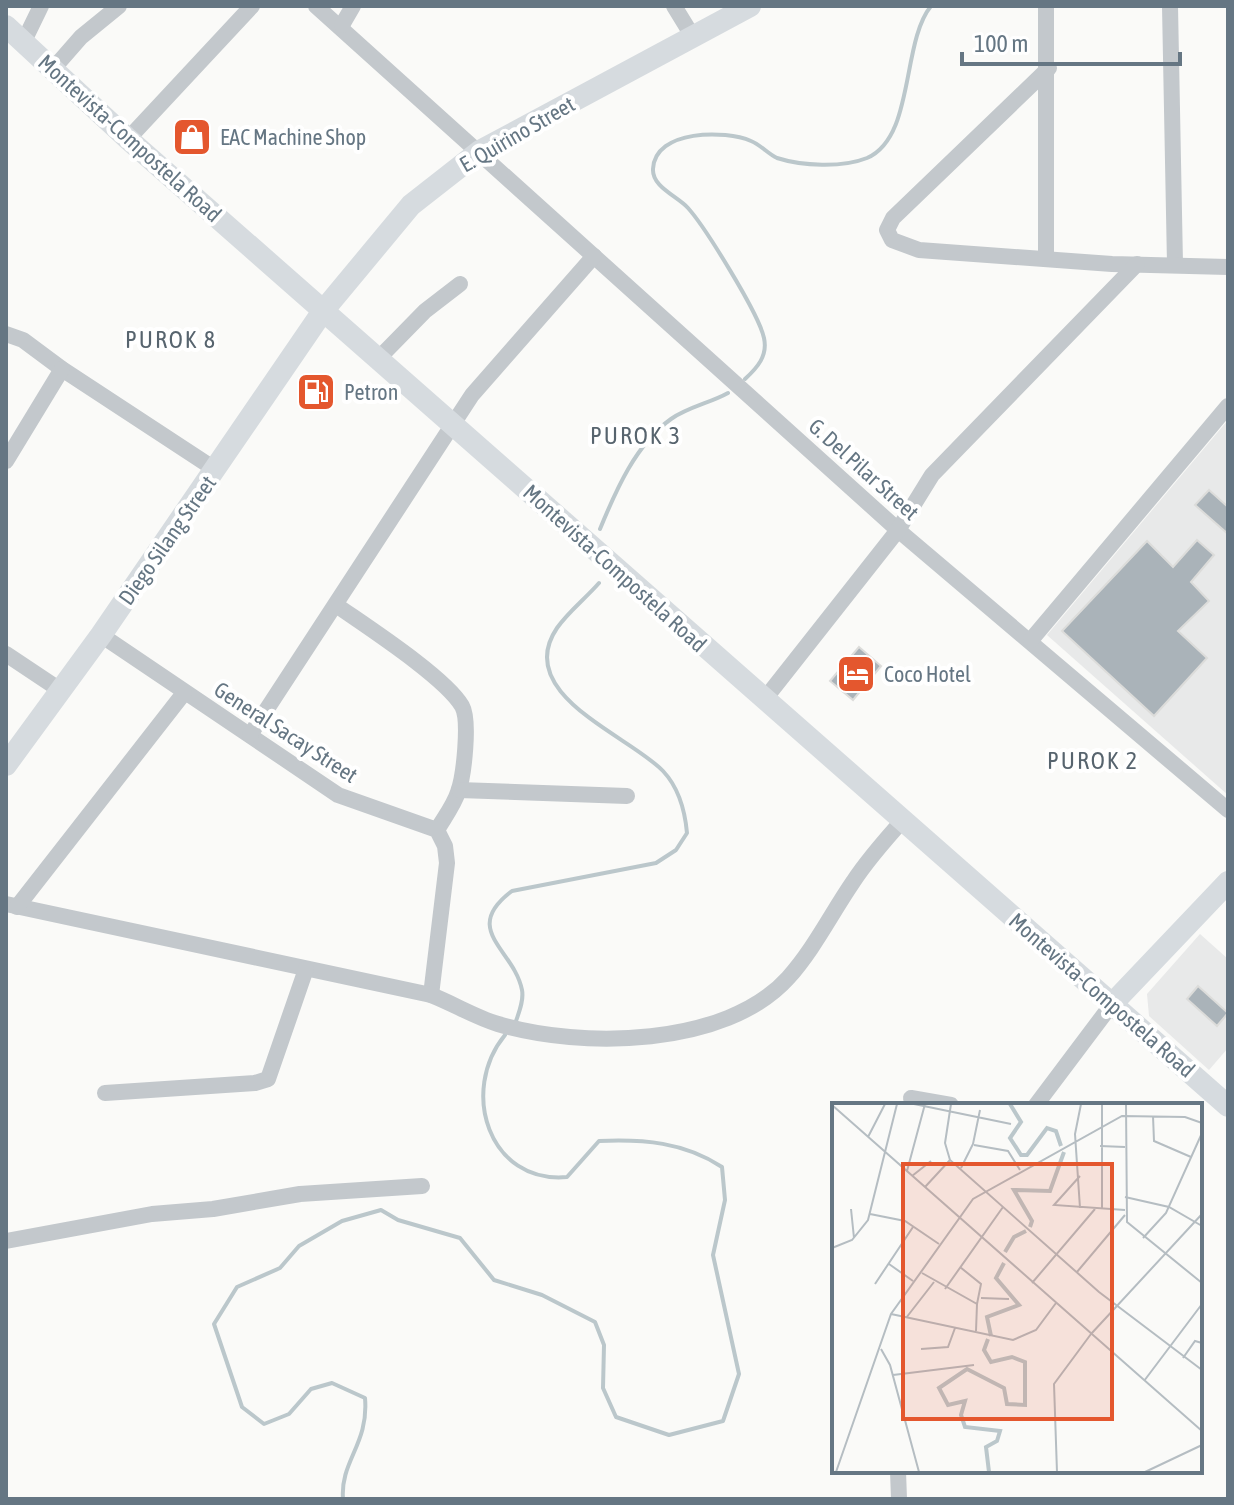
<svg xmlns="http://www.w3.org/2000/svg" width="1234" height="1505" font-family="'Asap Condensed',sans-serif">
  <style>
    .built { fill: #e8e9e9 }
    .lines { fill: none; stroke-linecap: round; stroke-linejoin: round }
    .stream { stroke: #bbc7cb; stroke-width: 4 }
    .building { fill: #aab3b9; stroke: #dcdcda; stroke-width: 2 }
    .minor { stroke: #c3c8cc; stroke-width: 16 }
    .major { stroke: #d6dbdf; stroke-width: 22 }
    .labels { text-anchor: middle; stroke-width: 8; stroke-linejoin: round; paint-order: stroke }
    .street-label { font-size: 22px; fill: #657683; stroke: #fff }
    .poi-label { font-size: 22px; fill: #657683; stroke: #fff; text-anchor: start }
    .neighbourhood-label { font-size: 24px; letter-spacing: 2px; fill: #57646e; stroke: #fff }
    .inset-river { fill: none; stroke: #bbc7cb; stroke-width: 4 }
    .inset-road { fill: none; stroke: #b5bdc2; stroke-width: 2 }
    .view { fill: #e4572e; fill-opacity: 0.15; stroke: #e4572e; stroke-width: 4 }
    .inset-edge { fill: none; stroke: #657683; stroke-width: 4 }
  </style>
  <rect width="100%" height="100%" fill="#fafaf8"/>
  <g class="built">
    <polygon points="1228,420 1228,795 1047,635"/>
    <polygon points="1200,934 1228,959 1228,1048 1209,1070 1149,1016 1147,994"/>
  </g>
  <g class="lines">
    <g class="stream">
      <path d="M745,379c12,-11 23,-23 19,-41 -5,-24 -59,-111 -76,-130 -11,-12 -36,-21 -35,-39 2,-40 73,-39 98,-28 10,4 17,13 26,17 25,8 65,10 90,0 48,-21 34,-115 64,-152"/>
      <path d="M600,529c16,-39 36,-85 71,-110 17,-12 39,-16 57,-26"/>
      <path d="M516,1021c3,-9 8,-21 6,-31 -8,-41 -62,-60 -10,-99l144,-28 20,-13 11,-17c-2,-22 -8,-45 -24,-62 -33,-35 -151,-77 -106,-143 11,-16 29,-30 42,-45"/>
      <path d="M343,1499c-3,-38 26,-55 22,-101l-33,-15 -21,6 -22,25 -25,10 -22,-17 -28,-83 23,-37 43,-19 19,-22 43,-25 39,-11 17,10 62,18 34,42 48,15 53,27 9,23 -1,43 13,29 53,18 54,-14 16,-47 -26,-119 12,-55 -3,-33c-38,-25 -79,-28 -123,-26l-32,36c-78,7 -108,-86 -62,-142"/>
    </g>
  </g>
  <g class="building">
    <polygon points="316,377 331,387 315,408 301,397"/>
    <polygon points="1209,490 1228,507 1228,534 1195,505"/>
    <polygon points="1197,540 1214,555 1191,582 1209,601 1178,631 1207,658 1154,716 1062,631 1147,541 1173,567"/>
    <polygon points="859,647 881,666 853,700 830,681"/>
    <polygon points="1198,986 1228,1013 1217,1026 1187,999"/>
  </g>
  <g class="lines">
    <g class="minor">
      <polyline points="316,6 898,530 1228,810"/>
      <polyline points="674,6 693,37"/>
      <polyline points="1170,6 1175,264"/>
      <polyline points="342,25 353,6"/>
      <polyline points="24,41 41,6"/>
      <polyline points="1049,68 893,218 887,230 892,240 919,250 1112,264 1228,267"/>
      <polyline points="53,69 81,37 119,6"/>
      <polyline points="128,139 252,6"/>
      <polyline points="1046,259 1046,6"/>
      <polyline points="6,334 23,340 62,369 216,470"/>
      <polyline points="378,359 425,311 460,284"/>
      <polyline points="6,461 62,369"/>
      <path d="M336,605c30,21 109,72 126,101 8,14 2,70 -4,86 -4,13 -14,26 -21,38"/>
      <polyline points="101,635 338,795 437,830 445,846 447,863 431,995"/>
      <polyline points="1031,640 1228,406"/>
      <polyline points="6,654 60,690"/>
      <polyline points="764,700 898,530 932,475 1137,264"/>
      <polyline points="250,735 472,395 594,256"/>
      <polyline points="459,790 627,796"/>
      <path d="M6,904l425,91c23,9 44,22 67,29 83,25 228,23 290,-46 26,-29 43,-64 65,-96 15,-23 32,-42 50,-62"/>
      <polyline points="17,907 184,693"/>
      <polyline points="105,1093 255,1083 268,1079 306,969"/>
      <polyline points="911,1098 951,1105"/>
      <polyline points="1036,1105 1112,1004"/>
      <polyline points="6,1241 152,1214 213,1209 300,1194 422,1186"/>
      <polyline points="898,1471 899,1499"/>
    </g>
    <g class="major">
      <polyline points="6,26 128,139 1228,1106"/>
      <polyline points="6,765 101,635 323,311 411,205 480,151 750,6"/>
      <polyline points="1112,1004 1228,882"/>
    </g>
  </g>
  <defs>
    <symbol id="shop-square" viewBox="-11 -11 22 22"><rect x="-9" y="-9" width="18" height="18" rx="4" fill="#e4572e" stroke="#fff"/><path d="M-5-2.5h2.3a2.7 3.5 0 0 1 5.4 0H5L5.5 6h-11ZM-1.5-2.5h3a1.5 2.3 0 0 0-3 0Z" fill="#fff"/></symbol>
    <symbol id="fuel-square" viewBox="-11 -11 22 22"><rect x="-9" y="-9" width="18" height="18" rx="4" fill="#e4572e" stroke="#fff"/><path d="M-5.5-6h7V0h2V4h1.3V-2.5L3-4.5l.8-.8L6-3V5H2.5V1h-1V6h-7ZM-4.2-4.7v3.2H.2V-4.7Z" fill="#fff"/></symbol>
    <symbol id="hotel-square" viewBox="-11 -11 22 22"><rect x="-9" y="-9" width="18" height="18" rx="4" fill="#e4572e" stroke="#fff"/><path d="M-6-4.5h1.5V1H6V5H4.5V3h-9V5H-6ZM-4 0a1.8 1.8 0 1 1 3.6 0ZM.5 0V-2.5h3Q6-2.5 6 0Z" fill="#fff"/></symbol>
  </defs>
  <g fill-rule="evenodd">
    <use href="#shop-square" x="170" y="115" width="44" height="44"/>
    <use href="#fuel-square" x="294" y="370" width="44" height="44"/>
    <use href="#hotel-square" x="834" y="652" width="44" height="44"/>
  </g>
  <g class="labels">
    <g class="street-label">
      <text transform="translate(517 134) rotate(-30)" y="8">E. Quirino Street</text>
      <text transform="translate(130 138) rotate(42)" y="8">Montevista-Compostela Road</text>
      <text transform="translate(864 469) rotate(42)" y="8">G. Del Pilar Street</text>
      <text transform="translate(167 540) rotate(-55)" y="8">Diego Silang Street</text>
      <text transform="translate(615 568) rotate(42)" y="8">Montevista-Compostela Road</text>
      <text transform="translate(286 732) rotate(33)" y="8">General Sacay Street</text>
      <text transform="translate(1102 995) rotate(41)" y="8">Montevista-Compostela Road</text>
    </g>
    <g class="poi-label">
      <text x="220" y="145">EAC Machine Shop</text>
      <text x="344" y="400">Petron</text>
      <text x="884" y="682">Coco Hotel</text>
    </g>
    <g class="neighbourhood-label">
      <text x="171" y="348">PUROK 8</text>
      <text x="636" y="444">PUROK 3</text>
      <text x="1093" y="769">PUROK 2</text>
    </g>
  </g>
  <g transform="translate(832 1103)">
    <rect width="370" height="370" fill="#fafaf8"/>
    <path class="inset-river" d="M178,1l11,18 -11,16 11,17h6l20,-27 9,3 5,15M198,124l2,-6 -18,-31 36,1 14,-39M173,149l9,-15 12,-6M159,233l-4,-19 32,-12 -23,-27 8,-15M156,236l-4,11 7,12 21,-5 13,5v43l-18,-1 -3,-16 -37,-19 -28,19 9,17 17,-4 -4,14 4,12 35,4 -3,10 -11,6 3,25"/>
    <path class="inset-road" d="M82,1l97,20M119,1l-6,39 5,17 149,132 103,78M294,1l1,118 75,61M0,2l370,326M321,13l1,25 37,16M36,34l17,-33M142,42l34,6 12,19M268,43l25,1M129,65l12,-24 7,-34M75,68l18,-67M80,73l19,-15M248,73l-26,29 71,5M93,84l25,-27M293,94l44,10 33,19M248,105l-5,-74 6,-30M19,106l3,29M270,106v-105M38,111l35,7 34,23M311,135l23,-25 36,-80M0,145l20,-8 16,-20 29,-116M57,161l24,17M128,164l21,17 -4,20M245,169l48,-57M90,170l55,31 -1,27M200,180l63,-74M43,181l38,-57M113,186l58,-82M149,195l28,1M59,211l122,26 23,-10 20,-27M74,215l28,-36M259,231l111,-120M49,246l9,16 29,107M89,246l27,-2 7,-19M351,255l12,-17 7,2M61,272l81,-10M312,278l58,-77M4,369l55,-158 82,-115 149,-83 63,1 17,6M225,369l-3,-88 37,-50M313,369l57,-27"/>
    <path class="view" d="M71,61h209v255h-209z"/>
    <rect width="370" height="370" class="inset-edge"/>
  </g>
  <rect width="1234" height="1505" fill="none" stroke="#657683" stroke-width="16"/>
  <path d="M962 52v12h218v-12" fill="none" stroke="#657683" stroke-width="4"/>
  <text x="974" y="52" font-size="24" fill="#657683" stroke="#ffffff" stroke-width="6" paint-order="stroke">100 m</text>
</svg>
